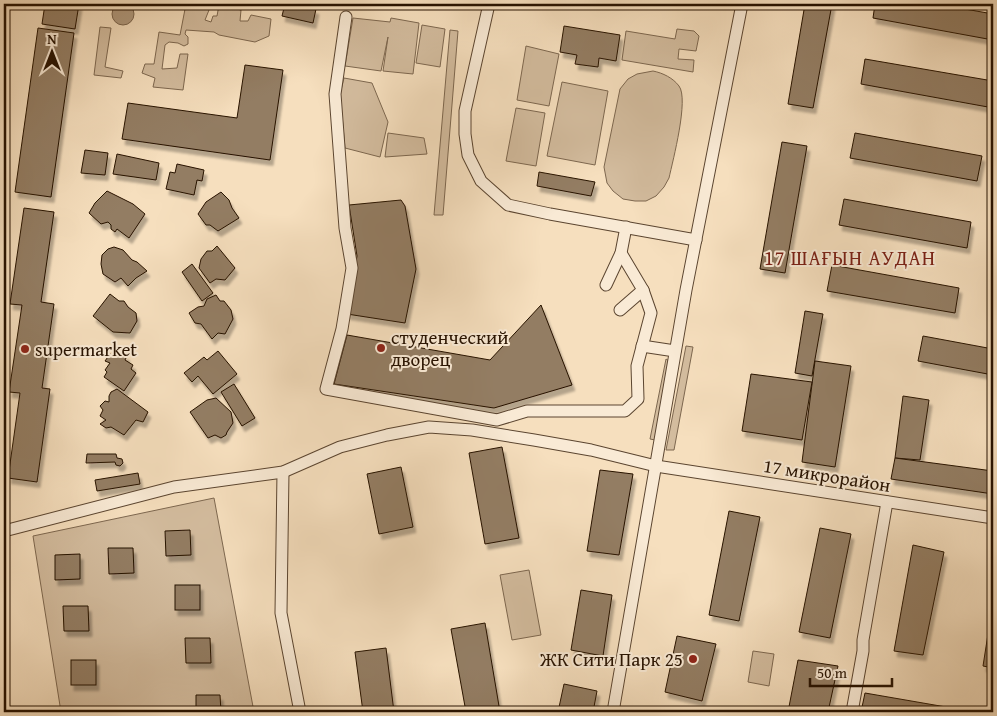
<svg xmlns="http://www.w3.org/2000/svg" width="997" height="716" font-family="'Gentium Book Plus',serif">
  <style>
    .green { fill: #d3bc9e; stroke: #7d674f }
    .water { fill: #b0997d; stroke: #79634b }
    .building { fill: #937d63; stroke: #271200; filter: url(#shadow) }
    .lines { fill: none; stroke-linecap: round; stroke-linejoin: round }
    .minor-casing { stroke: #5b4530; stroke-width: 13 }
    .minor { stroke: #f9ead5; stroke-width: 11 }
    .poi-dot { fill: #8f2418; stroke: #f9ead5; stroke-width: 2 }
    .labels { text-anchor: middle; stroke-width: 4; stroke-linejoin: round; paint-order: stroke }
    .poi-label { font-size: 19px; fill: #271200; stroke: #f9ead5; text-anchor: start }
    .street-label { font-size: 19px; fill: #271200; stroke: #f9ead5 }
    .neighbourhood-label { font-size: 20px; letter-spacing: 1px; fill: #7a1f14; stroke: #f9ead5 }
  </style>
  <defs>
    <filter id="shadow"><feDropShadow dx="3" dy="5.5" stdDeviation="1" flood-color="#0004"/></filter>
  </defs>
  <rect width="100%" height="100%" fill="#f6dfbe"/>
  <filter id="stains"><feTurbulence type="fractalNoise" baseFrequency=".004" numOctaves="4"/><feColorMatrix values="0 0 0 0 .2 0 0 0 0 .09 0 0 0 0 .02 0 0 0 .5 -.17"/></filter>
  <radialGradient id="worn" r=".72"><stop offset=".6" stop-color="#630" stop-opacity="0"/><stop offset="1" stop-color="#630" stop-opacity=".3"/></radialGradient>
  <g class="green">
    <polygon points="186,4 211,5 205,20 211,22 213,16 217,16 219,5 241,10 240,21 248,21 251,15 271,19 269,36 255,42 219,35 214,32 186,30 185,34 188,37 188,44 184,46 178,43 169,42 165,45 162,69 177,68 180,54 188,54 183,90 153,87 155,78 142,73 145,64 154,64 159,32 180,35"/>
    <polygon points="353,18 390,22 391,18 419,23 413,74 383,71 388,37 381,71 345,66"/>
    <polygon points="422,25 445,29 440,67 416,63"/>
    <polygon points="100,27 111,28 105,67 123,71 121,78 94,75"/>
    <polygon points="677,29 694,31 699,36 696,51 679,49 678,59 694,60 693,72 622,60 626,31 675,39"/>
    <polygon points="450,30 458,31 443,215 434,215"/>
    <polygon points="526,46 559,54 549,106 517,100"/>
    <path d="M653,71c10,2 20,7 26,15 10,13 -6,74 -10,92l-5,9 -8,9 -10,5h-11l-12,-2 -10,-8 -6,-8 -3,-16 16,-78 8,-10 9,-5z"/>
    <polygon points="344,78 372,83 388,122 380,157 345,148 340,94"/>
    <polygon points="562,82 608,91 595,165 547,156"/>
    <polygon points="516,108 545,113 536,166 506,161"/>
    <polygon points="388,133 424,138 427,154 385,157"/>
    <polygon points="686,346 693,347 674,450 666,450"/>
    <polygon points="666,359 669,361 655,440 650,439"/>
    <polygon points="214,498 254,712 61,712 33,536"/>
    <polygon points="529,570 541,635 512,640 500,575"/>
    <polygon points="753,651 774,654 769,686 748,682"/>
  </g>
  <circle class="water" cx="123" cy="14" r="11"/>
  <g class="building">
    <polygon points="45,4 79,4 75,29 42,24"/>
    <polygon points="285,4 305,4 304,7 316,9 313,23 282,16"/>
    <polygon points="805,4 832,4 813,108 788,104"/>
    <polygon points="875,4 937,4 993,14 993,40 873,18"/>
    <polygon points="564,26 620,35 616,61 599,58 598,67 575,64 577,55 560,52"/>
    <polygon points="38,28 74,33 51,197 15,192"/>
    <polygon points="865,59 993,81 988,107 861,84"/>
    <polygon points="245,65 283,70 270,160 122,139 128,103 237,118"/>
    <polygon points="855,133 982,156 977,181 850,158"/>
    <polygon points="782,142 807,146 785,273 760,269"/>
    <polygon points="85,150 108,153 105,175 81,173"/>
    <polygon points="117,154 159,163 156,180 113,174"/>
    <polygon points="177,164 204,170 202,181 197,180 194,195 166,189 170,172 175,173"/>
    <polygon points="539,172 595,182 591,196 537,186"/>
    <polygon points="107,191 133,204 145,214 129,238 117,229 115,232 111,229 111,225 108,222 101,224 89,213 95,203"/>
    <polygon points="221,192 229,200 232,208 239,218 218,231 210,225 206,225 198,214 206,202"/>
    <polygon points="844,199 971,222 967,248 839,225"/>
    <polygon points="401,200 405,206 416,269 405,323 347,314 357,256 349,205"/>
    <polygon points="24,208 54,212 41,302 54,304 42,388 50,389 37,482 8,478 20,393 9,392 22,305 10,304"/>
    <polygon points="217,246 235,268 225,280 216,279 210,283 199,268 201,259 207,251 212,251"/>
    <polygon points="114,247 123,250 132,260 137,262 147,271 136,278 128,286 121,278 115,282 103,274 101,264 102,255 108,249"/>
    <polygon points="192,264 213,293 202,301 182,272"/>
    <polygon points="832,265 959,288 955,313 827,291"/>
    <polygon points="110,294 119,301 124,301 128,307 136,313 137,321 130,333 113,332 93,316"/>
    <polygon points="216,295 220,301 224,301 231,310 233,319 225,334 218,333 212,339 201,324 195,323 189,313 198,307 204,306 207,299"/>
    <polygon points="541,305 572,385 494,408 334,384 347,335 490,360"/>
    <polygon points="805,311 823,314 812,376 795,373"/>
    <polygon points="923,336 993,349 993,375 918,361"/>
    <polygon points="218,351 237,374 213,394 198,376 192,382 184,373 204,357 207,360"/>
    <polygon points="117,352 122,356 124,354 127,356 125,360 133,365 131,369 136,373 124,391 104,377 107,372 105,370 110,363 105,361 110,354 114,356"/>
    <polygon points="815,361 851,366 835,467 802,462"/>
    <polygon points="751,374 812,382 802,440 742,431"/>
    <polygon points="234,384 255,418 242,426 221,392"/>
    <polygon points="117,389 148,412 143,422 136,420 124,435 111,427 106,428 100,424 106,420 100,416 103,410 100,406 105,401 109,402 109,396 111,392"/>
    <polygon points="903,396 929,400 920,460 895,458"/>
    <polygon points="216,398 231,412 233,423 227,432 226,435 221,438 215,435 208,438 190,412 207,400"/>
    <polygon points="502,447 519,538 485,544 469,453"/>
    <polygon points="87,454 116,454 117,458 122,459 123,463 120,466 116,465 115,462 86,463"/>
    <polygon points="895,458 993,471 993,494 891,479"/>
    <polygon points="401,467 413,527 379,534 367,474"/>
    <polygon points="600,470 633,474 619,555 587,551"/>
    <polygon points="138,473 140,484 97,491 95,480"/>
    <polygon points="729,511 760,517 739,621 709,615"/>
    <polygon points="820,528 851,534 830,638 799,632"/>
    <polygon points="190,530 191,555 166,556 165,531"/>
    <polygon points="913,545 944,552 923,655 894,651"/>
    <polygon points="108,548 133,548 134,573 109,574"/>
    <polygon points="80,554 80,579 55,580 55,555"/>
    <rect x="175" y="585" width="25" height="25"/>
    <polygon points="581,590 612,595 603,656 571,650"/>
    <polygon points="993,602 993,668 983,666"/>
    <polygon points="63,606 88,606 89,631 64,631"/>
    <polygon points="485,623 500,712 466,712 451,629"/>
    <polygon points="677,636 716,644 702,701 665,692"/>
    <polygon points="185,638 210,638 211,663 186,663"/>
    <polygon points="386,648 394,712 363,712 355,652"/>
    <rect x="71" y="660" width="25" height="25"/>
    <polygon points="798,660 838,666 828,712 788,712"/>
    <polygon points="564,684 597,691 593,712 558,712"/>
    <polygon points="865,693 975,712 861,712"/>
    <polygon points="196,695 220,695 221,712 196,712"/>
  </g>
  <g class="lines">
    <defs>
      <g id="minor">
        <polyline points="489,4 465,111 465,134 468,155 481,181 508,205 550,214 696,240"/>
        <polyline points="346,17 335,94 345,228 352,268 342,329 326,389 497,420 527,411 625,411 638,399 637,366 651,313 643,290"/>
        <polyline points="606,285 621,253 626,227"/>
        <polyline points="620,310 643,290 621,253"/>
        <polyline points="642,346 675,351"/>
        <polyline points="283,472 281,613 300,712"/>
        <polyline points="4,531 174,487 283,472 340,447 387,435 429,427 472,430 534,440 591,450 656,466 993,518"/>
        <polyline points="613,712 686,290 742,4"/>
        <polyline points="852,712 863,651 863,640 887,502"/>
      </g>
    </defs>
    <use href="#minor" class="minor-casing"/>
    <use href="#minor" class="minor"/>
  </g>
  <g class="poi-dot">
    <circle cx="381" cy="348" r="5"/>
    <circle cx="25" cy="349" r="5"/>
    <circle cx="693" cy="659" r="5"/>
  </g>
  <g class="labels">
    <g class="poi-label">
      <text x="391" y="344">студенческий<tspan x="391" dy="22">дворец</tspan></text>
      <text x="35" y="356">supermarket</text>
      <text x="683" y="666" text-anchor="end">ЖК Сити Парк 25</text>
    </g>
    <g class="street-label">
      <text transform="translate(827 475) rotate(9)" y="7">17 микрорайон</text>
    </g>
    <g class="neighbourhood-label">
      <text x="850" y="265">17 ШАҒЫН АУДАН</text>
    </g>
  </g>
  <rect width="997" height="716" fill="none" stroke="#f6dfbe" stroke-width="20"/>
  <rect x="5" y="5" width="987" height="706" fill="none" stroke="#271200" stroke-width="2.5"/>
  <rect x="10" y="10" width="977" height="696" fill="none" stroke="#271200"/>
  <g transform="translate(52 52)" stroke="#f9ead5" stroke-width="4" paint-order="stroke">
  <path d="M0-4L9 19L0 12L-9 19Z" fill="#271200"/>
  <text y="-8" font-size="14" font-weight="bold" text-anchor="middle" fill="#271200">N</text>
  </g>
  <path d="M810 678v8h82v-8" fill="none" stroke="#271200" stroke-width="2.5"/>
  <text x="817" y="678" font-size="15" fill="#271200" stroke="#f9ead5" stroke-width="4" paint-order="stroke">50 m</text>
  <rect width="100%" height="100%" filter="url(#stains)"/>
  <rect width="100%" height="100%" fill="url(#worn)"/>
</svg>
